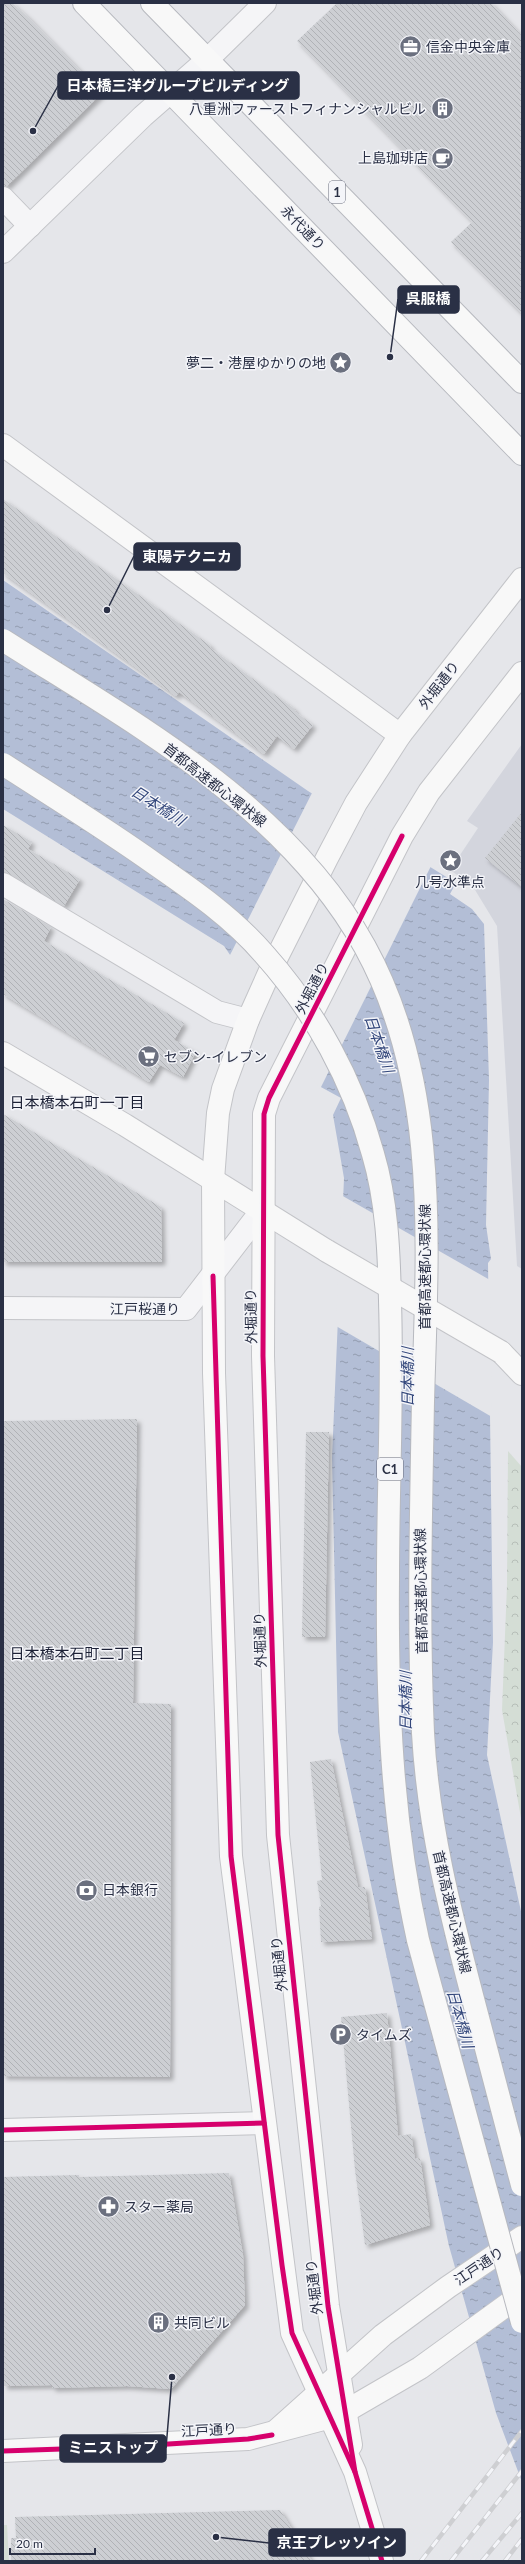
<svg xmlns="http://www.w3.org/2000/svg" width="525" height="2564" font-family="Lato,'Noto Sans JP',sans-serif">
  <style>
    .built { fill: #d3d5dd }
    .park { fill: url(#park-crowns) }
    .garden { fill: #d4ddd5 }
    .water { fill: url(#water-ripples) }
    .pier { fill: #e5e6ea }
    .building { fill: url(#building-back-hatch); filter: url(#shadow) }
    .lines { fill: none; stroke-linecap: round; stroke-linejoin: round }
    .street-casing { stroke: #c3c4c8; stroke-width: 24 }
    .secondary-casing { stroke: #c3c4c8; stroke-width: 24 }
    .highway-casing { stroke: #b7b9bf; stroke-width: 24 }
    .street { stroke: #f5f5f7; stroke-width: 22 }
    .secondary { stroke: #f8f8f8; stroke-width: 22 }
    .highway { stroke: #f8f8f8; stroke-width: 22 }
    .rail-casing { stroke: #cecfd2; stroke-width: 4.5 }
    .rail { stroke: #f4f5f9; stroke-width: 3; stroke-dasharray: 9; stroke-linecap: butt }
    .secondary-bridge-casing { stroke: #c3c4c8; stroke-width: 24; stroke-linecap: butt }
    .highway-bridge-casing { stroke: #b7b9bf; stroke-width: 24; stroke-linecap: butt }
    .secondary-bridge { stroke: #f8f8f8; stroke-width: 22 }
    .highway-bridge { stroke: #f8f8f8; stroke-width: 22 }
    .cycleway-casing { stroke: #f4f5f9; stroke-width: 8 }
    .cycleway { stroke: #d6006c; stroke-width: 5 }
    .labels { text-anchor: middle; stroke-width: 3; stroke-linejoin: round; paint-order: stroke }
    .shield { fill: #f4f5f9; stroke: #676b7b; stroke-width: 1 }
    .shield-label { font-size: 13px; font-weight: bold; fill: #2a3045 }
    .poi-label { font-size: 14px; fill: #2a3045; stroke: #f4f5f9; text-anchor: start }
    .street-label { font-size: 14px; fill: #2a3045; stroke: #f4f5f9 }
    .water-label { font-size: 15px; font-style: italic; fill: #33477b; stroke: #f4f5f9 }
    .neighbourhood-label { font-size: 15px; fill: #1c2136; stroke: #f4f5f9 }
    .leader { fill: none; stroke: #2a3045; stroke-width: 1.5 }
    .callout-dot { fill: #2a3045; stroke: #f4f5f9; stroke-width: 1.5 }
    .callout { fill: #2a3045; stroke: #2a3045; stroke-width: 1.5 }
    .callout-label { font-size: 15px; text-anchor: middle; font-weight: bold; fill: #fff }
  </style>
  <defs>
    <pattern id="park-crowns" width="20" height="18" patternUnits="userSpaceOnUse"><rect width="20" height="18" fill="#d4ddd5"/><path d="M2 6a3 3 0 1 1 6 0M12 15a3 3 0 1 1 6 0" fill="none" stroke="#b6beb8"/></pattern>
    <pattern id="water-ripples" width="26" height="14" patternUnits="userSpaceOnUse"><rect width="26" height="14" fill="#b3bed6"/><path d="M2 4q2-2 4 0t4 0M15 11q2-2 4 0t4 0" fill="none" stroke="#929baf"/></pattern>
    <pattern id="building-back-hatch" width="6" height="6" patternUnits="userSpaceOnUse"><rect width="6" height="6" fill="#cdcfd3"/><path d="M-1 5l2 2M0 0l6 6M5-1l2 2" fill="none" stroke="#b0b2b6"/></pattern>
    <filter id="shadow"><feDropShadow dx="3.5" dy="3.5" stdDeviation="2" flood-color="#0004"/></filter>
  </defs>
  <rect width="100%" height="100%" fill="#e5e6ea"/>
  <polygon class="built" points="522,744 522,1269 517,1266 497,926 472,885 450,870 478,828 467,821"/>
  <polygon class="park" points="508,1451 522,1467 522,1824 502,1710 507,1585"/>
  <polygon class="garden" points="3,2525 7,2525 9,2561 3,2561"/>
  <polygon class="water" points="3,580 308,791 456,883 450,894 472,909 484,924 489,1080 486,1225 491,1259 488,1263 493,1642 487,1755 522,1916 522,2482 496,2413 449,2246 338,1732 332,1458 344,1178 333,1115 341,1098 319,1086 224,946 3,809"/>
  <g class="pier">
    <polygon points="313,791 432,864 320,1089 229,957"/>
    <polygon points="341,1195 490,1280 492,1417 336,1326"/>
  </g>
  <g class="building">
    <polygon points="3,3 12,3 28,17 102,93 7,186 3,186"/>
    <polygon points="337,3 491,3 522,36 522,314 451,242 472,222 297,41"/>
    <polygon points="3,499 211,646 210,648 296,710 294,711 313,725 294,749 277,736 264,754 179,692 176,696 3,573"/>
    <polygon points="522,812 522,887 485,858"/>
    <polygon points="3,825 32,842 28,849 80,879 64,906 3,872"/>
    <polygon points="3,899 51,927 44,941 184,1023 174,1040 196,1052 183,1077 160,1065 149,1082 3,994"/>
    <polygon points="3,1114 161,1207 162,1262 3,1262"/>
    <polygon points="137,1419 133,1703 171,1704 170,2077 3,2076 3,1421"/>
    <polygon points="306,1432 329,1432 325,1637 302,1637"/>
    <polygon points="331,1759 355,1874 358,1887 365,1887 372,1939 321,1942 319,1907 321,1906 317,1881 322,1880 310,1762"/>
    <polygon points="387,2013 398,2136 411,2134 415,2159 420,2158 430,2225 365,2245 355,2170 341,2017"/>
    <polygon points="229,2173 243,2255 245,2305 171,2389 127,2386 52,2388 52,2385 4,2386 3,2177 79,2175 79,2177"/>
    <polygon points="280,2510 312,2561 11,2561 11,2538 16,2538 15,2517"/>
  </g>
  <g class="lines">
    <defs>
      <g id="street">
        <polyline points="3,198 30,226"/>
        <polyline points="3,252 143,116 207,60 265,3"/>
        <polyline points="3,884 217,1012 248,1020"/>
        <polyline points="3,1308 186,1309 262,1210"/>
        <polyline points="3,2130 264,2123"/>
      </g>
      <g id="secondary">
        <polyline points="3,445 400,735"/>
        <polyline points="3,1053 125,1125 327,1251"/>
        <polyline points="501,1352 522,1374"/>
        <polyline points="277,2430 383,2335 448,2287 522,2237"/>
        <polyline points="351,2445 328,2306 278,1835 263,1356 264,1114 269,1098 402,836 429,792 522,673"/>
        <polyline points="3,2451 248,2439 331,2417 346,2411 420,2368 522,2294"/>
        <polyline points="382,2561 355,2472 292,2333 231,1856 214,1373 213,1180 218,1113 223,1089 248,1020 269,973 327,858 356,803 400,735 522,579"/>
      </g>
      <g id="highway">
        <polyline points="84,3 522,454"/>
        <polyline points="152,3 522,382"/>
      </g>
    </defs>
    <use href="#street" class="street-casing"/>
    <use href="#secondary" class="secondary-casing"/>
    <use href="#highway" class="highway-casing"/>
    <use href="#street" class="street"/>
    <use href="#secondary" class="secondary"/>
    <use href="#highway" class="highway"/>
    <defs>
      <g id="rail">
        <polyline points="421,2561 522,2431"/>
        <polyline points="451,2561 522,2471"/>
        <polyline points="482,2561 522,2513"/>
        <polyline points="505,2561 522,2539"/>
      </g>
    </defs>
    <use href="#rail" class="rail-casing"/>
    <use href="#rail" class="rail"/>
    <defs>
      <polyline id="secondary-bridge" points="327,1251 501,1352"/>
      <g id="highway-bridge">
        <path d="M3,640c132,84 284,166 362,307 76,138 62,303 58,454 -2,111 -5,222 0,332 5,92 27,178 50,266 16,62 33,124 49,186"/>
        <path d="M3,764c51,33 103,65 152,100 39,27 78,54 109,90 51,57 89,127 109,200 14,47 16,98 17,147 3,92 -2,184 -2,276 -1,124 3,242 30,363l104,382"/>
      </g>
    </defs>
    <use href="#secondary-bridge" class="secondary-bridge-casing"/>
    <use href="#highway-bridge" class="highway-bridge-casing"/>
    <use href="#secondary-bridge" class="secondary-bridge"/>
    <use href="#highway-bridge" class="highway-bridge"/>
    <defs>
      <g id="cycleway">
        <polyline points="213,1276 231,1856 282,2265 292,2333 355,2472 382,2561"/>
        <polyline points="3,2130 264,2123"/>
        <polyline points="3,2451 121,2447 248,2439 272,2435"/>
        <polyline points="355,2472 328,2306 278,1835 263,1356 264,1114 269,1098 402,836"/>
      </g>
    </defs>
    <use href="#cycleway" class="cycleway-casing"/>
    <use href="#cycleway" class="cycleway"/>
  </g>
  <defs>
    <symbol id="office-disc" viewBox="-11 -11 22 22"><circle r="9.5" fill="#6b707f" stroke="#f4f5f9"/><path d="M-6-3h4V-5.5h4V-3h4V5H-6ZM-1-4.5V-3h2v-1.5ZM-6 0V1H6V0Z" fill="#fff"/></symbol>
    <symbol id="building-disc" viewBox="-11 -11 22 22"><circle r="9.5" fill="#6b707f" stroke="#f4f5f9"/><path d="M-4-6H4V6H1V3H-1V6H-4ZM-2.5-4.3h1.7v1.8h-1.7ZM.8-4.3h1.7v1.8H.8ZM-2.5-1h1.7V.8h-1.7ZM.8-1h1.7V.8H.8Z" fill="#fff"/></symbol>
    <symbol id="cafe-disc" viewBox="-11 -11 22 22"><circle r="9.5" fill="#6b707f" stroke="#f4f5f9"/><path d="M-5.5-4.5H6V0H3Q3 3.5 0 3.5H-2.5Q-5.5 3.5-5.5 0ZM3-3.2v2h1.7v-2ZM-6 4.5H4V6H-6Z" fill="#fff"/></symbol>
    <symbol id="sight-disc" viewBox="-11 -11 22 22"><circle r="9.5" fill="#6b707f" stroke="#f4f5f9"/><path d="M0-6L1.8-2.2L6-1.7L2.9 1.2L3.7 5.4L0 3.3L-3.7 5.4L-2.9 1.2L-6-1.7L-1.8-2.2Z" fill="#fff"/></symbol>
    <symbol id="supermarket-disc" viewBox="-11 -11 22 22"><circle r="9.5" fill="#6b707f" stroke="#f4f5f9"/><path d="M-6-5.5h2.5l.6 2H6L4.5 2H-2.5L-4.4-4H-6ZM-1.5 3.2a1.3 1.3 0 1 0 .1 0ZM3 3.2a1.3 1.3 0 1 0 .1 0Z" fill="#fff"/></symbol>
    <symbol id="bank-disc" viewBox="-11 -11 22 22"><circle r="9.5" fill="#6b707f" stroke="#f4f5f9"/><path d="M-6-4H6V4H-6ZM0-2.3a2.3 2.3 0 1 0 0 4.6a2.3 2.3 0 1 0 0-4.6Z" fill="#fff"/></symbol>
    <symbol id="parking-disc" viewBox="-11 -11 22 22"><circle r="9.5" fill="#6b707f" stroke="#f4f5f9"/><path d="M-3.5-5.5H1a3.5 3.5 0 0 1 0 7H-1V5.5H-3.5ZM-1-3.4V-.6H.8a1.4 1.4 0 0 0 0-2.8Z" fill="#fff"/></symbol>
    <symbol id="pharmacy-disc" viewBox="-11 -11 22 22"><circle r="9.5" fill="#6b707f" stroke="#f4f5f9"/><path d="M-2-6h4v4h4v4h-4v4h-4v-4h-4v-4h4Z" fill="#fff"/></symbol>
  </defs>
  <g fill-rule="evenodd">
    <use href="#office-disc" x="398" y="34" width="25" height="25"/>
    <use href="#building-disc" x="430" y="96" width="25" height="25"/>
    <use href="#cafe-disc" x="430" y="146" width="25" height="25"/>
    <use href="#sight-disc" x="328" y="350" width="25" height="25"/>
    <use href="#sight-disc" x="438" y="848" width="25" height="25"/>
    <use href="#supermarket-disc" x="136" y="1044" width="25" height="25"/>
    <use href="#bank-disc" x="74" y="1878" width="25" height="25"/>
    <use href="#parking-disc" x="328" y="2022" width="25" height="25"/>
    <use href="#pharmacy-disc" x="96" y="2194" width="25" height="25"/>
    <use href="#building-disc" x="146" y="2310" width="25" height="25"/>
  </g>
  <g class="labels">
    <g class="shield">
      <rect x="329" y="181" width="16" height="22" rx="3"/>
      <rect x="377" y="1458" width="26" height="22" rx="3"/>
    </g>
    <g class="shield-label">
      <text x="337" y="197">1</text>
      <text x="390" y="1474">C1</text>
    </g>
    <g class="poi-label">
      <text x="426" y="52">信金中央金庫</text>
      <text x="426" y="114" text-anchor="end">八重洲ファーストフィナンシャルビル</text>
      <text x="428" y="163" text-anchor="end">上島珈琲店</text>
      <text x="326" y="368" text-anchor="end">夢二・港屋ゆかりの地</text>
      <text x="450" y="887" text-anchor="middle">几号水準点</text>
      <text x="164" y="1062">セブン-イレブン</text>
      <text x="102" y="1895">日本銀行</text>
      <text x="356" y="2040">タイムズ</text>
      <text x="124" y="2212">スター薬局</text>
      <text x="174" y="2328">共同ビル</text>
    </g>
    <g class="street-label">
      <text transform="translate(303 228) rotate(46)" y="5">永代通り</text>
      <text transform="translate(439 685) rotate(-52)" y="5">外堀通り</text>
      <text transform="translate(215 785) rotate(38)" y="5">首都高速都心環状線</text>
      <text transform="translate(312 988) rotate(-63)" y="5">外堀通り</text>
      <text transform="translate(425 1267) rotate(-90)" y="5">首都高速都心環状線</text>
      <text x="145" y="1314">江戸桜通り</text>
      <text transform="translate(251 1316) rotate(-91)" y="5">外堀通り</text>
      <text transform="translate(421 1591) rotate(-91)" y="5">首都高速都心環状線</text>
      <text transform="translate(260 1640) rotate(-92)" y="5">外堀通り</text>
      <text transform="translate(452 1912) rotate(77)" y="5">首都高速都心環状線</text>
      <text transform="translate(279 1964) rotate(-96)" y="5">外堀通り</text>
      <text transform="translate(479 2266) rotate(-34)" y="5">江戸通り</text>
      <text transform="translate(314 2287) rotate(-97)" y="5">外堀通り</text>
      <text transform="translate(209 2430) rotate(-3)" y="5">江戸通り</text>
    </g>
    <g class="water-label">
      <text transform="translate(158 806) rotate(32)" y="5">日本橋川</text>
      <text transform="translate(379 1044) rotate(71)" y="5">日本橋川</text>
      <text transform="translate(408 1377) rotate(-90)" y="5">日本橋川</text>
      <text transform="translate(406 1701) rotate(-90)" y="5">日本橋川</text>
      <text transform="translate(460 2019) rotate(74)" y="5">日本橋川</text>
    </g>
    <g class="neighbourhood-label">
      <text x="77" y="1108">日本橋本石町一丁目</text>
      <text x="77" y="1659">日本橋本石町二丁目</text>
    </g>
  </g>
  <path class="leader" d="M33 131L58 86M390 357L398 299M107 610L134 556M172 2377L166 2448M216 2537L269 2543"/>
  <g class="callout-dot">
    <circle cx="33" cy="131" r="4"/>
    <circle cx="390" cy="357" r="4"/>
    <circle cx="107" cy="610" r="4"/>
    <circle cx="172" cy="2377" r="4"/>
    <circle cx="216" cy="2537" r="4"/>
  </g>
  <g class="callout">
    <rect x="58" y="72" width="241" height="27" rx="4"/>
    <rect x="398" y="286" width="61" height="27" rx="4"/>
    <rect x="134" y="543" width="106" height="27" rx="4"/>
    <rect x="60" y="2435" width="106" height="27" rx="4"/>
    <rect x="269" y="2529" width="136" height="27" rx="4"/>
  </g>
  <g class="callout-label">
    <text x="178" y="91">日本橋三洋グループビルディング</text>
    <text x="428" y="304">呉服橋</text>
    <text x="187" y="562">東陽テクニカ</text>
    <text x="113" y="2453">ミニストップ</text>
    <text x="337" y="2548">京王プレッソイン</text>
  </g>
  <rect width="525" height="2564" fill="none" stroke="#2a3045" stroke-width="8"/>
  <path d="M10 2548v6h85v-6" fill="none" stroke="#2a3045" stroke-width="2"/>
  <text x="16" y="2548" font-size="12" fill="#2a3045" stroke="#f4f5f9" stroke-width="3" paint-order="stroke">20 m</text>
</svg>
